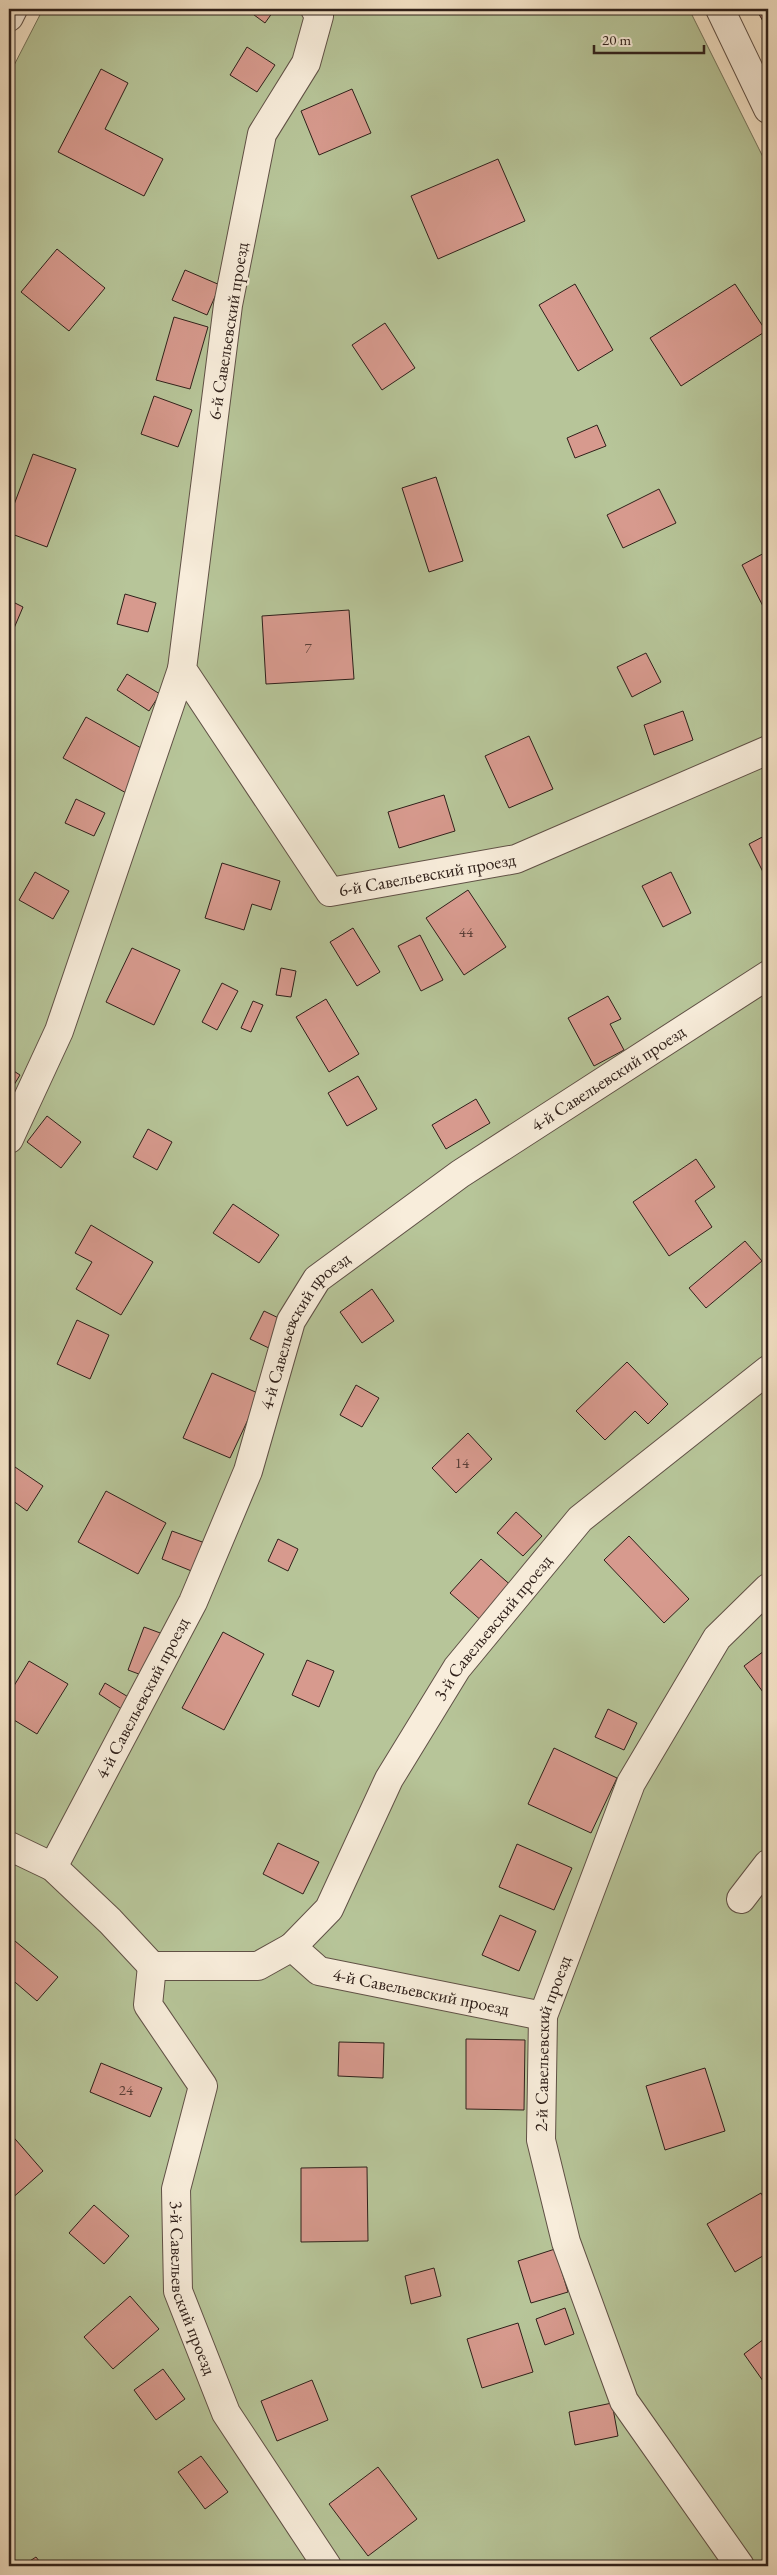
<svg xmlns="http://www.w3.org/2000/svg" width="777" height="2575" font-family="'EB Garamond',serif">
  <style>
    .green { fill: #b7c599; stroke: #73725a }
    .building { fill: #d79a8e; stroke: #2f201a }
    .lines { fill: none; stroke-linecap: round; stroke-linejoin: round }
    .minor-casing { stroke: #605146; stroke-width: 30 }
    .minor { stroke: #f8eddb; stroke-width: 28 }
    .labels { text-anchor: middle; stroke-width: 4.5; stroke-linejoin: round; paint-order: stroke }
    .number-label { font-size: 15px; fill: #593e37 }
    .street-label { font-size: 18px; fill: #2f201a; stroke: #f8eddb }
  </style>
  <rect width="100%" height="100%" fill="#f5e4c8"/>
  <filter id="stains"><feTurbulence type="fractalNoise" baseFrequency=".004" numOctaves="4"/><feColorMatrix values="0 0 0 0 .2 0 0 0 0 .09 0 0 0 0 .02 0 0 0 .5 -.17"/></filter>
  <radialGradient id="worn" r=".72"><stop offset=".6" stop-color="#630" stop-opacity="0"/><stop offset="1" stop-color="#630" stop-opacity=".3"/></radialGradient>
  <polygon class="green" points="43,9 689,9 768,167 768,2566 9,2566 9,75"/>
  <g class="building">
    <polygon points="246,9 275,9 265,23"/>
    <polygon points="756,9 768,9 768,30"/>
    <polygon points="247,47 275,65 257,92 230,75"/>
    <polygon points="101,69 128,83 105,129 163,159 144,196 58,152"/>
    <polygon points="352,89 371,133 319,155 301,111"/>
    <polygon points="498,159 525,221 438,259 411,196"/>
    <polygon points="57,249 105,288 69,331 21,292"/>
    <polygon points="185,270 220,285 207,315 172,300"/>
    <polygon points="575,284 613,350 578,371 539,305"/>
    <polygon points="735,284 766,331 681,386 650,338"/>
    <polygon points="174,317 208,327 190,389 156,380"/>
    <polygon points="385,323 415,368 382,390 352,345"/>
    <polygon points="154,396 192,410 178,447 141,434"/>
    <polygon points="597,425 606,446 575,458 567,438"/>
    <polygon points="33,454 76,469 47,547 9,533 9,518"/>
    <polygon points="436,477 463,561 429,572 402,488"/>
    <polygon points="659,489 676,523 623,548 607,515"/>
    <polygon points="768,551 768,616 742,565"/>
    <polygon points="125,594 156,603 148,632 117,624"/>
    <polygon points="9,600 23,607 9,640"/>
    <polygon points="349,610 354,679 266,684 262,616"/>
    <polygon points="646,653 661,682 632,697 617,667"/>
    <polygon points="127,674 160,694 149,711 117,690"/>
    <polygon points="683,711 693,740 654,755 644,725"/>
    <polygon points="86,717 150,753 128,794 63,758"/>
    <polygon points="529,736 553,789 509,808 485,756"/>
    <polygon points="444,795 455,831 399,848 388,812"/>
    <polygon points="76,799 105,813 94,836 65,823"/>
    <polygon points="768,834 768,877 766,878 749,844"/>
    <polygon points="222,863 280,881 271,910 252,904 244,930 205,918"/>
    <polygon points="35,872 69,891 53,919 19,900"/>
    <polygon points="671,872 691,913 663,927 642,886"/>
    <polygon points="468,890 506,947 464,975 426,918"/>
    <polygon points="353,928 380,972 357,986 330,942"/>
    <polygon points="420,935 443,980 421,991 398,946"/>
    <polygon points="132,948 180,970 154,1025 106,1002"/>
    <polygon points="281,968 296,971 291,997 276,995"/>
    <polygon points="222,983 238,991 217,1030 202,1022"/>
    <polygon points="608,996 621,1019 610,1024 624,1050 594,1066 568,1018"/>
    <polygon points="326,999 359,1054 329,1072 296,1017"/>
    <polygon points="253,1001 263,1005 251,1032 241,1028"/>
    <polygon points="9,1068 20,1075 9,1093"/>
    <polygon points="358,1076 377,1109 347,1126 328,1093"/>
    <polygon points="476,1099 490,1123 446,1149 432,1125"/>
    <polygon points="47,1116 81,1142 61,1168 27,1142"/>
    <polygon points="148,1129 172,1142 157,1170 133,1157"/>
    <polygon points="696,1159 715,1187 695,1201 712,1227 669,1256 633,1202"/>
    <polygon points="233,1204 279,1235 259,1263 213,1233"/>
    <polygon points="91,1225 153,1262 121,1315 76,1289 92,1262 75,1253"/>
    <polygon points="745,1241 762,1261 706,1308 689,1288"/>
    <polygon points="372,1289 394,1321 362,1343 340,1312"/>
    <polygon points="264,1311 287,1322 273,1350 250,1339"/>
    <polygon points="77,1320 109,1335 90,1379 57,1364"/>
    <polygon points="627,1362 668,1404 648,1424 635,1411 605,1440 576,1411"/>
    <polygon points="212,1373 260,1394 230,1458 183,1438"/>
    <polygon points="356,1385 379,1398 362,1427 340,1415"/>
    <polygon points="468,1433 492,1459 456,1493 432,1468"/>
    <polygon points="15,1467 43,1486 27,1511 9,1498 9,1477"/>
    <polygon points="106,1491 166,1523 138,1574 78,1542"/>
    <polygon points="516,1512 542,1536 523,1556 497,1533"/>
    <polygon points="172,1531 205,1543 194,1572 162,1559"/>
    <polygon points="629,1536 689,1599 664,1623 604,1560"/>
    <polygon points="278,1539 298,1549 288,1571 268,1561"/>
    <polygon points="481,1559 514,1588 483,1622 450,1593"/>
    <polygon points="144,1627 163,1634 147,1677 128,1670"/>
    <polygon points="223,1632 264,1654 224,1730 182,1708"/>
    <polygon points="768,1648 768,1699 744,1666"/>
    <polygon points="307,1660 334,1671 319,1707 292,1695"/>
    <polygon points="29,1661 68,1684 37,1734 9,1717 9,1694"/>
    <polygon points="105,1683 130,1698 123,1710 99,1694"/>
    <polygon points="608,1709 637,1723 624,1750 595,1737"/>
    <polygon points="554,1748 617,1778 591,1833 528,1804"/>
    <polygon points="278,1843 319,1862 303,1894 263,1874"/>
    <polygon points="517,1844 572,1868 554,1910 499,1887"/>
    <polygon points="500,1915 536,1931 519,1971 482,1955"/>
    <polygon points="9,1936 58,1977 37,2001 9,1977"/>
    <polygon points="466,2039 525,2040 524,2110 466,2109"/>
    <polygon points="339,2042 384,2043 383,2078 338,2076"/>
    <polygon points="101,2063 162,2088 150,2117 90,2092"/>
    <polygon points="705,2068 725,2131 665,2150 646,2086"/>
    <polygon points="9,2132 43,2171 10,2200 9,2199"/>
    <polygon points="367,2167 368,2241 301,2242 301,2168"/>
    <polygon points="761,2193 768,2206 768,2253 735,2272 707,2224"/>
    <polygon points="94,2205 129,2236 104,2264 69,2233"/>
    <polygon points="555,2249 568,2292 531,2303 518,2261"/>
    <polygon points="434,2268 441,2296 411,2304 405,2276"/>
    <polygon points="130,2296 159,2329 113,2369 84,2337"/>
    <polygon points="565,2308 574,2334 545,2345 536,2319"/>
    <polygon points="518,2323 533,2372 482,2388 467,2339"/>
    <polygon points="768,2336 768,2388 744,2354"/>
    <polygon points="163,2369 185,2399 156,2420 134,2390"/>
    <polygon points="312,2380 328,2420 277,2441 261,2401"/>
    <polygon points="612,2403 618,2436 575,2445 569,2412"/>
    <polygon points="201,2456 228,2492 205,2509 178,2472"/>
    <polygon points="378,2467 417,2519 368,2556 329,2504"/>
    <polygon points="36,2557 43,2566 22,2566"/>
  </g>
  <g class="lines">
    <defs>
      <g id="minor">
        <path id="s1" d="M315,9l4,7 -13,47 -44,71 -34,171 -46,364 148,223 186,-33 252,-109"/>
        <polyline points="720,9 768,109"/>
        <polyline points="9,17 13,9"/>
        <polyline points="9,1139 59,1031 182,669"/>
        <path id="s2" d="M9,1846l44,21 57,54 42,45h106l34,-19 27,24 224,45"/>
        <path id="s3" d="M53,1867l140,-265 55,-131 43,-150 26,-42 143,-105 308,-199"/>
        <polyline points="741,1899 768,1864"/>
        <path id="s4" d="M292,1947l37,-38 60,-130 68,-111 123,-149 188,-149"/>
        <path id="s5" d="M152,1966l-4,39 55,81 -27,103 2,102 48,122 101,153"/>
        <path id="s6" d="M740,2566l-116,-165 -58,-159 -25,-102 2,-124 88,-233 86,-145 51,-50"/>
      </g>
    </defs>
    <use href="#minor" class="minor-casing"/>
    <use href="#minor" class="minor"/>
  </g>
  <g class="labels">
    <g class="number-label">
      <text x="308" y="653">7</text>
      <text x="466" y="937">44</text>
      <text x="462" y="1468">14</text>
      <text x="126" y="2095">24</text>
    </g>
    <g class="street-label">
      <text transform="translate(228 331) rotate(-81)" y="6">6-й Савельевский проезд</text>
      <text dy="6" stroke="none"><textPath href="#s1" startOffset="1048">6-й Савельевский проезд</textPath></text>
      <text dy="6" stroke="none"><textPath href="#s3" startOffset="1001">4-й Савельевский проезд</textPath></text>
      <text dy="6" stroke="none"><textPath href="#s3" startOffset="596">4-й Савельевский проезд</textPath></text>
      <text dy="6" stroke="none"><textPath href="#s4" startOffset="380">3-й Савельевский проезд</textPath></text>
      <text dy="6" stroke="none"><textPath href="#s3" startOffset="191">4-й Савельевский проезд</textPath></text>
      <text dy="6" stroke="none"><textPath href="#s2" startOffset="474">4-й Савельевский проезд</textPath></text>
      <text dy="6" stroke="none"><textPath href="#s6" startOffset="574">2-й Савельевский проезд</textPath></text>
      <text dy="6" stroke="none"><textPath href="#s5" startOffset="345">3-й Савельевский проезд</textPath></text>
    </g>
  </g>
  <rect width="777" height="2575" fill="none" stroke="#f5e4c8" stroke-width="30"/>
  <rect x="10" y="10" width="757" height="2555" fill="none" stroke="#2f201a" stroke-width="2.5"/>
  <rect x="15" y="15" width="747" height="2545" fill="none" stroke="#2f201a"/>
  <path d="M594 45v8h110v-8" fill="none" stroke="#2f201a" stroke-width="2.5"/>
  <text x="602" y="45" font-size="15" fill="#2f201a" stroke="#f8eddb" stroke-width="4" paint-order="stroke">20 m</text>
  <rect width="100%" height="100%" filter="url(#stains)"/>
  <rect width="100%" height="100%" fill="url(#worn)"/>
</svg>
